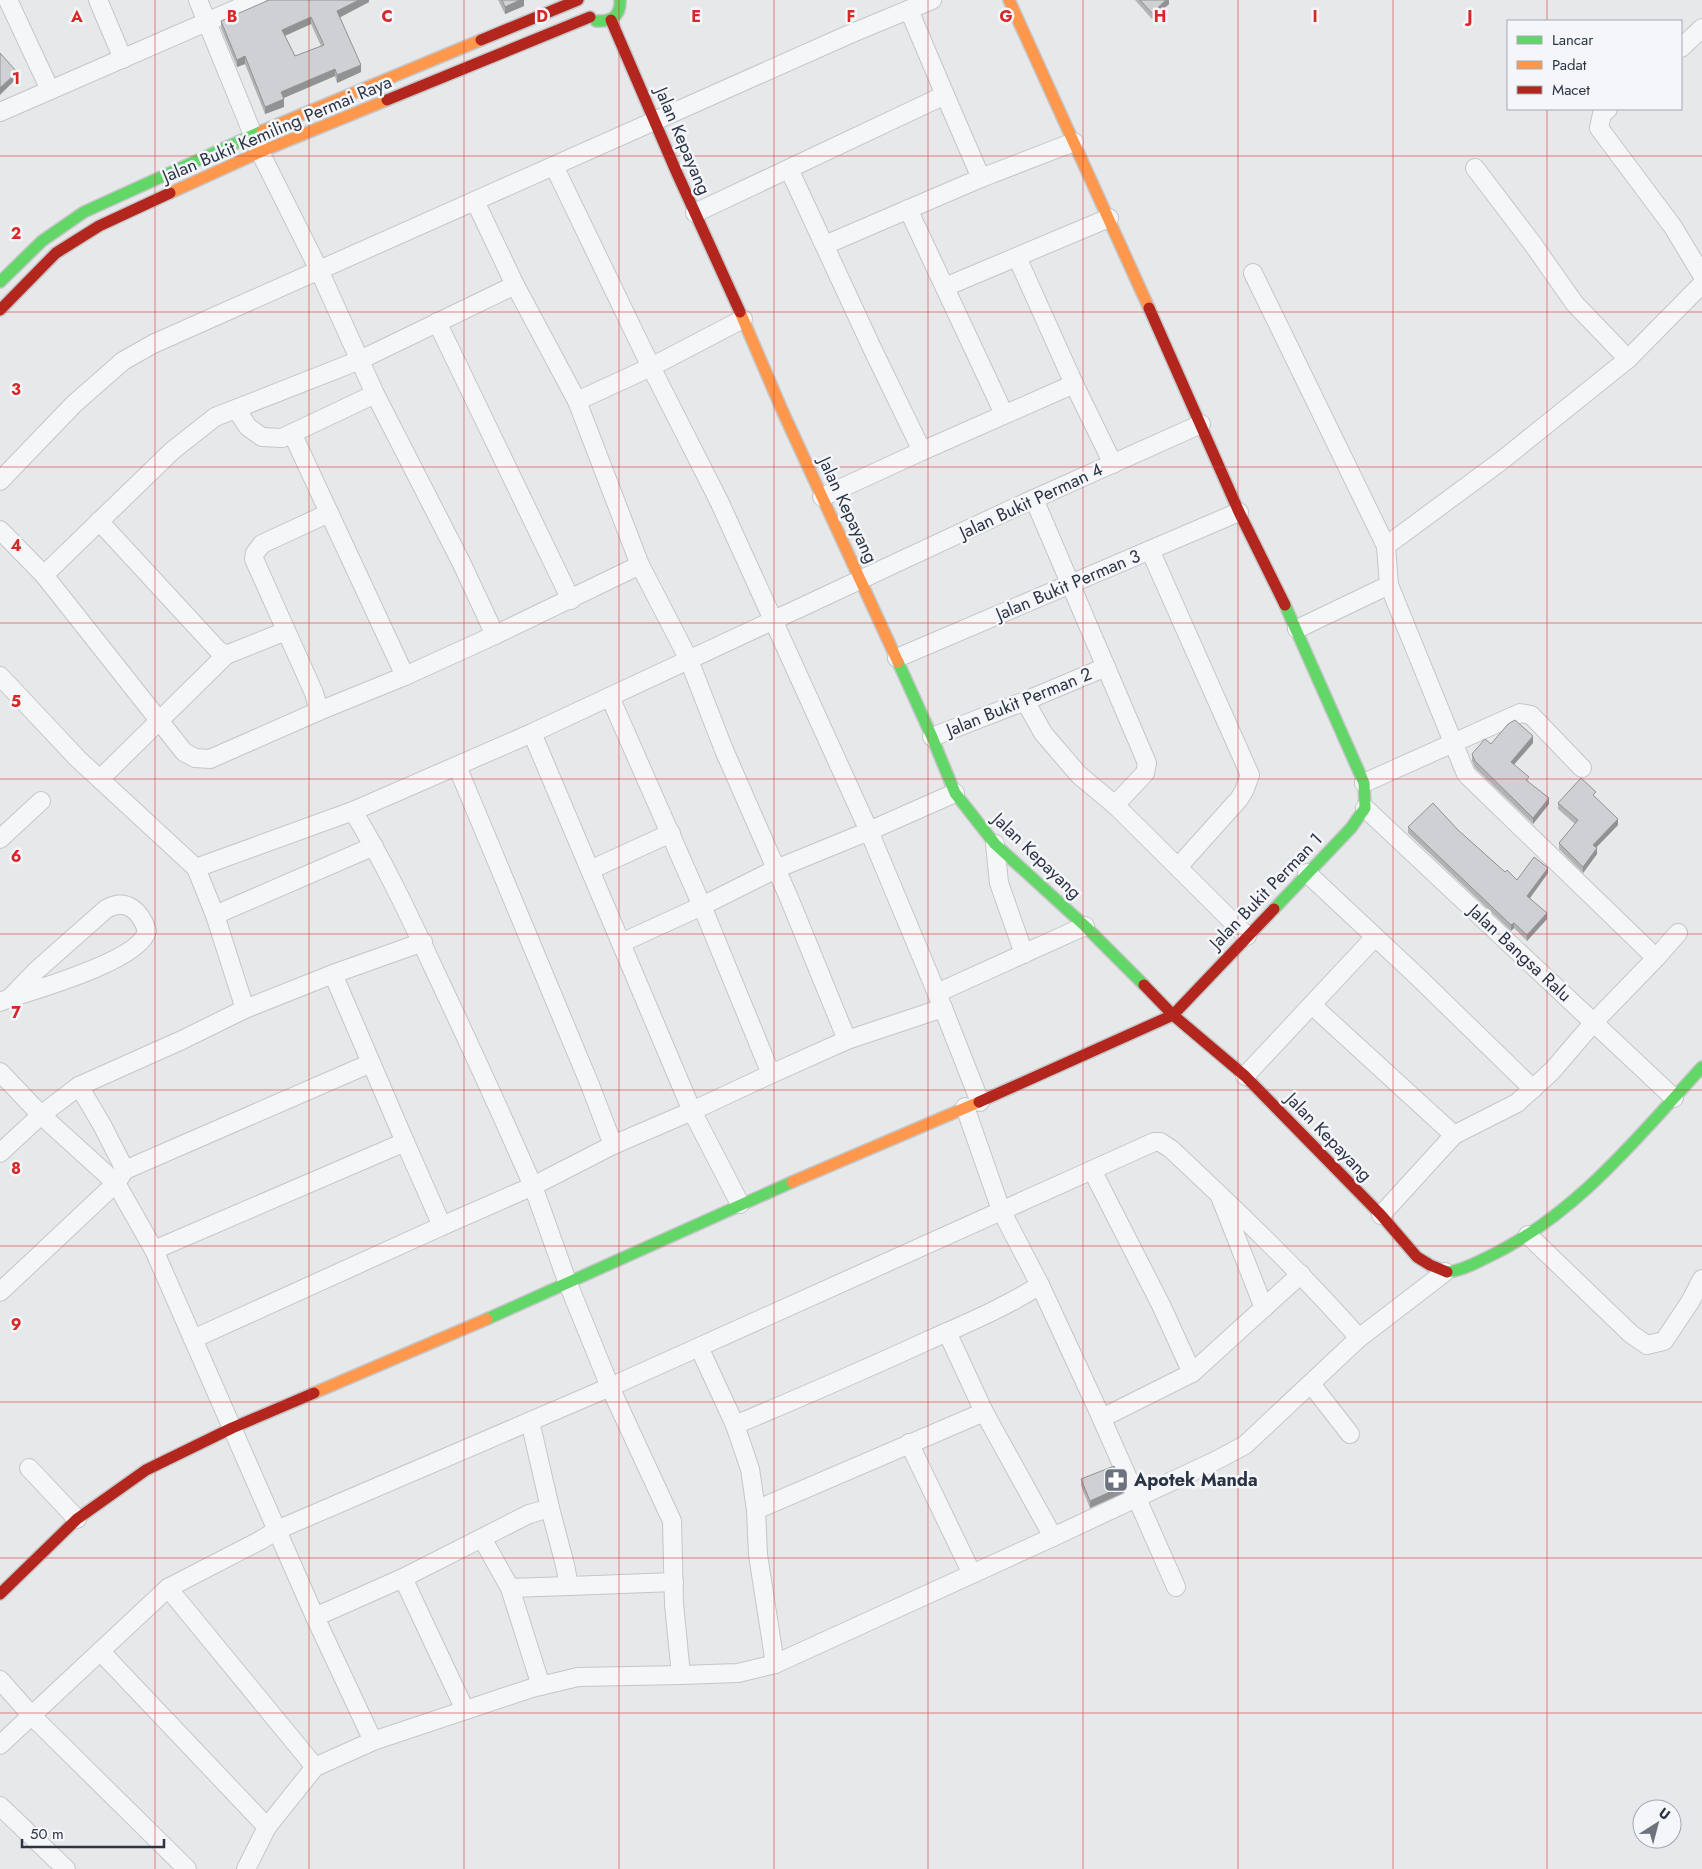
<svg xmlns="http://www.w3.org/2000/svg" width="1702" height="1869" font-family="Jost,sans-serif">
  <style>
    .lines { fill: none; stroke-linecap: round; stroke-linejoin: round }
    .street-casing { stroke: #c4c6c8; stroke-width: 20 }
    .fast-casing { stroke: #c4c6c8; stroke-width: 14 }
    .slow-casing { stroke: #c4c6c8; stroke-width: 14 }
    .jam-casing { stroke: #c4c6c8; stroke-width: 14 }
    .street { stroke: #f5f6f7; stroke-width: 18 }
    .fast { stroke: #63d668; stroke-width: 11 }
    .slow { stroke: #ff974d; stroke-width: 11 }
    .jam { stroke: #b3261e; stroke-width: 11 }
    .wall { fill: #b1b3b5; fill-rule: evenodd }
    .shaded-wall { fill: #909294 }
    .building { fill: #ced0d3; stroke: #909294; fill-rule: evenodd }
    .grid { fill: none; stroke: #d62828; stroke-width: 1; stroke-opacity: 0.55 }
    .labels { text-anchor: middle; stroke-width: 5; stroke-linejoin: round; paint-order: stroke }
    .street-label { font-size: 18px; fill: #2b3445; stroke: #f4f6f9 }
    .poi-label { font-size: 18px; font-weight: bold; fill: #2b3445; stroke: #f4f6f9; text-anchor: start }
    .grid-label { font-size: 16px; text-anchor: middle; font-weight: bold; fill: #d62828; stroke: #f4f6f9; stroke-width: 5; stroke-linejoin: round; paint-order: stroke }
  </style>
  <rect width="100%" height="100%" fill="#e6e8ea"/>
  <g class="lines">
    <defs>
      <g id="street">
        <polyline points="8,0 50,90"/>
        <polyline points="98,0 123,59"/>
        <polyline points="198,0 260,152 319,270 375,394 461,562 495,635 640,565 577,401 515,285 475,201"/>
        <polyline points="1681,48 1702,28"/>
        <polyline points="945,95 981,178"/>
        <polyline points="1608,109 1602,114 1599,128 1673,227 1702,275"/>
        <polyline points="0,112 257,0"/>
        <polyline points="554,166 651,367 719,501 869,831 955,793"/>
        <polyline points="1475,168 1532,243 1575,304 1628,359"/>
        <polyline points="789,169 872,348 922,451 1074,384 1017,257"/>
        <polyline points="908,209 1004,414"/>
        <polyline points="695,213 945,95 909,10"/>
        <polyline points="825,245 981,178 1074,142"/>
        <polyline points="1253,273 1386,546"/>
        <polyline points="945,287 1109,218"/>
        <polyline points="437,322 571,600"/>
        <polyline points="1074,384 1113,464"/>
        <polyline points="577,401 651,367 743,319"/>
        <polyline points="236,409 248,427 262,437 282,438 375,394"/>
        <polyline points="292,433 405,676 319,711"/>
        <polyline points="0,481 74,404 123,361 153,344 850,34 932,0"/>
        <polyline points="822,497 922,451"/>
        <polyline points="1034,499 1147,763 1145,773 1115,805"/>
        <polyline points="99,521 218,650 226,655 286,631"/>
        <polyline points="0,530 44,575 184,752 195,758 210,759 319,711 314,693 254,559 255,553 262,544 329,513"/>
        <polyline points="1150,550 1250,775 1244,791 1239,799 1178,867"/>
        <polyline points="640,565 689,660 724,750 789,898 847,1040"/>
        <polyline points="44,575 172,451 215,417 360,360 515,285"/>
        <polyline points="1389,585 1466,774 1656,958 1678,933"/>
        <polyline points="1297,629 1389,585 1386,546 1501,461 1628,359 1702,284"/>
        <polyline points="897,658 1239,512"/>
        <polyline points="0,676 78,759 196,868 215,915 245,1009 182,1040 79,1086 41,1115 0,1153"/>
        <polyline points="405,676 495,635"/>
        <polyline points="610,697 702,906 771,1074"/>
        <polyline points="1025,701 1043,733 1079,775 1115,805 1247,936"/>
        <polyline points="532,733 692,1111 771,1074 847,1040 943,1008 980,1102"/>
        <polyline points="932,737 1025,701 1106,667"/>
        <polyline points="457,766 590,1085 613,1145"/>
        <polyline points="100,779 226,655"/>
        <polyline points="1364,783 1520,713 1531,715 1582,768"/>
        <polyline points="1365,808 1674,1098"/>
        <path d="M353,811c31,51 56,104 81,158 34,72 67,144 99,217l80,-41 79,-34 48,93"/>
        <polyline points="0,839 41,801"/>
        <polyline points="995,844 999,883 1024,954"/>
        <polyline points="196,868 353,811 532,733 1016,507 1201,424"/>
        <polyline points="590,870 671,833"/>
        <polyline points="1307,873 1418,977 1533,1089"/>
        <polyline points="215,915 374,846"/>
        <polyline points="621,943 702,906 776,869 869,831 943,1008"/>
        <polyline points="333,974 405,1142"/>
        <polyline points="937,993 1085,926"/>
        <path d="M0,1002l10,-4c28,-9 130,-38 137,-67 -6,-19 -20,-34 -41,-22l-69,61 -27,28"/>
        <polyline points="1313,1006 1454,1135"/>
        <polyline points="245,1009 333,974 423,942"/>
        <polyline points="0,1072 41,1115 116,1183 154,1250 315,1617 373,1741 315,1767 267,1827 246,1869"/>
        <polyline points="1245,1076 1375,937"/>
        <polyline points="79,1086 102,1125 125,1170"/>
        <polyline points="965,1107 1001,1210 1040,1285 1097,1408 1176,1587"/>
        <polyline points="1092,1170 1161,1305 1192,1373 1102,1418"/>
        <polyline points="1221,1199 1264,1308"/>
        <polyline points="1381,1215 1454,1135 1517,1103 1552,1071 1594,1022 1656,958"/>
        <polyline points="1528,1235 1631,1334 1647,1345 1664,1341 1690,1302 1702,1279"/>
        <polyline points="154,1250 405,1142 442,1226 533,1186 567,1281 610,1387 699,1347 735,1425 750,1469 756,1510 758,1555 775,1664"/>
        <polyline points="0,1292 116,1183 125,1170 371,1063"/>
        <polyline points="1359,1338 1445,1272"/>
        <polyline points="193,1339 442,1226"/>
        <path d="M699,1347l393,-177 62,-28h6l11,7c65,61 129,122 188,189l-114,107 -30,16 -162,76 -69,-125"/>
        <polyline points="1192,1373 1301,1274"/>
        <polyline points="1311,1384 1350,1434"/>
        <path d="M735,1425c64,-27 129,-55 192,-84 38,-17 77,-33 113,-56"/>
        <polyline points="909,1443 972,1574"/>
        <polyline points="29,1468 77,1519"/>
        <polyline points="550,1508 565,1565 569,1586 674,1582"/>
        <polyline points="756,1510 984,1412 947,1332"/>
        <polyline points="482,1538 510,1588"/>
        <polyline points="403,1578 529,1514 550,1508 530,1421"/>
        <polyline points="168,1588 315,1767"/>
        <polyline points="315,1617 403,1578 465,1710"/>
        <polyline points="101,1652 267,1827"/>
        <polyline points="681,1675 738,1673 775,1664 1053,1537"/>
        <polyline points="0,1680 31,1715 187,1869"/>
        <polyline points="541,1686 510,1588 569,1586"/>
        <polyline points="0,1745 168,1588 261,1540 277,1530 610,1387 672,1521 674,1604 681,1675 578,1677 532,1688 373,1741"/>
        <polyline points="0,1806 66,1869"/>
      </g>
      <g id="fast">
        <path d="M596,21c15,1 25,-5 24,-21"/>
        <polyline points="0,282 42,241 84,212 262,131"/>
        <polyline points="898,662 932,737 955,793 995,844 1085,926 1144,985"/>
        <polyline points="1274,909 1351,828 1365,808 1364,783 1285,605"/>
        <path d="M1447,1272c14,-1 26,-8 39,-14 89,-42 151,-120 216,-191"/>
        <polyline points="487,1319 792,1182"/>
      </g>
      <g id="slow">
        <polyline points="1009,0 1149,308"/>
        <polyline points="262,131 481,40"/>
        <polyline points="170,193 260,152 387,100"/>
        <polyline points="740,312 782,410 898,662"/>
        <polyline points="792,1182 979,1102"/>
        <polyline points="314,1393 487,1319"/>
      </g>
      <g id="jam">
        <polyline points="611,20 676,171 740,312"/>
        <polyline points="481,40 578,0"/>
        <polyline points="387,100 590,17"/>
        <polyline points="1149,308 1239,512 1285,605"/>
        <polyline points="0,310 56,253 99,226 170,193"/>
        <polyline points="1144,985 1173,1015 1245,1076 1381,1215 1417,1257 1430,1265 1447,1272"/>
        <polyline points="979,1102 1173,1015 1274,909"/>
        <polyline points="0,1594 77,1519 146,1470 232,1428 314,1393"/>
      </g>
    </defs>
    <use href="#street" class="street-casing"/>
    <use href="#fast" class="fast-casing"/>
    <use href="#slow" class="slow-casing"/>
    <use href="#jam" class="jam-casing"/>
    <use href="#street" class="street"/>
    <use href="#fast" class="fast"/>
    <use href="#slow" class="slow"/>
    <use href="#jam" class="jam"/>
  </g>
  <g class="wall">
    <path d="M369,0v2l-29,15 21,55 -24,11 -2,-7 -51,22v9l-19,7 -20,-50 -8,3 -16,-39v-7zM311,24l10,22 -26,10 -10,-20z"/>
    <polygon points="498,0 524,0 524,6 505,14"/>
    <polygon points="1135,0 1169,0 1169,4 1152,19"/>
    <polygon points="1533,743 1514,764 1529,782 1549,804 1533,824 1475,768 1472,761 1472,754 1491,744"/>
    <polygon points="1596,798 1618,825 1596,847 1597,854 1583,873 1559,849 1559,843 1575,824 1558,809 1558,803"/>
    <polygon points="1408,827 1458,830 1505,872 1517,880 1548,873 1530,898 1547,919 1527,941 1514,928 1511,931 1408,833"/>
    <polygon points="1081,1479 1123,1493 1090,1508 1081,1486"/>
  </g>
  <g class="shaded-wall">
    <polygon points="359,0 369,0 369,2 337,19 337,11"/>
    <polygon points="520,0 524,0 524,6 505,14 505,7"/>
    <polygon points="1166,0 1169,0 1169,4 1152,19 1152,13"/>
    <polygon points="311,17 311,24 282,37 282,30"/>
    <polygon points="245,56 245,64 237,67 237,60"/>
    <polygon points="361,65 361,72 337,83 337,75"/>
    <polygon points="335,69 335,76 281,99 281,92"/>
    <polygon points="17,72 17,78 0,95 0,88"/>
    <polygon points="284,99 284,107 265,114 265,107"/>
    <polygon points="1533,736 1533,743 1511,768 1511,762"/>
    <polygon points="1549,798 1549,804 1533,824 1533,818"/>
    <polygon points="1618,819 1618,825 1593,851 1593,845"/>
    <polygon points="1597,848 1597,854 1583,873 1583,867"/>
    <polygon points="1548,868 1548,873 1527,902 1527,896"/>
    <polygon points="1547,913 1547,919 1527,941 1527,935"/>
    <polygon points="1514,923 1514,928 1511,931 1511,925"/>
    <polygon points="1123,1486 1123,1493 1090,1508 1090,1501"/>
  </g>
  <g class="building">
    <path d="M269,0h90l-22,11 24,54 -24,10 -2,-6 -54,23 3,7 -19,8 -20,-51 -8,4 -16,-39zM311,17l13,28 -29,11 -13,-26z"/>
    <polygon points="502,0 520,0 505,7"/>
    <polygon points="1140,0 1166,0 1152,13"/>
    <polygon points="0,53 17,72 0,88"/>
    <polygon points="1515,720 1533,736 1511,762 1529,777 1526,780 1549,798 1533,818 1475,761 1472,754 1485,739 1491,744 1508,724"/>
    <polygon points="1581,778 1596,792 1593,795 1618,819 1593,845 1597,848 1583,867 1559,843 1578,820 1558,803"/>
    <polygon points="1433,803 1458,830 1505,872 1507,870 1517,880 1534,857 1548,868 1527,896 1547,913 1527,935 1514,923 1511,925 1408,827"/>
    <polygon points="1114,1466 1123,1486 1090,1501 1081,1479"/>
  </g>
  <path class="grid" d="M155,0v1869M309,0v1869M464,0v1869M619,0v1869M774,0v1869M928,0v1869M1083,0v1869M1238,0v1869M1393,0v1869M1547,0v21M1547,109v1760M0,156h1702M0,312h1702M0,467h1702M0,623h1702M0,779h1702M0,934h1702M0,1090h1702M0,1246h1702M0,1402h1702M0,1558h1702M0,1713h1702"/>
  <defs>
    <symbol id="pharmacy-square" viewBox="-11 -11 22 22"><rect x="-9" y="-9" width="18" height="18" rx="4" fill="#6c737f" stroke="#f4f6f9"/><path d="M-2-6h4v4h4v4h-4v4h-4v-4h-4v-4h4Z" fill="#fff"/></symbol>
  </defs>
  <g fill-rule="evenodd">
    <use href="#pharmacy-square" x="1102" y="1466" width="28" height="28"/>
  </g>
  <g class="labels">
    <g class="street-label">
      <text transform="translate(277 129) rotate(-23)" y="6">Jalan Bukit Kemiling Permai Raya</text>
      <text transform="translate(683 141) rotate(67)" y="6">Jalan Kepayang</text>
      <text transform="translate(1031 501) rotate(-25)" y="6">Jalan Bukit Perman 4</text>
      <text transform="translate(848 510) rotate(65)" y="6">Jalan Kepayang</text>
      <text transform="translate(1068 585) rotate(-23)" y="6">Jalan Bukit Perman 3</text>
      <text transform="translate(1019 702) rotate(-22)" y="6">Jalan Bukit Perman 2</text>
      <text transform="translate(1037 856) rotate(44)" y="6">Jalan Kepayang</text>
      <text transform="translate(1266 891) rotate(-46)" y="6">Jalan Bukit Perman 1</text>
      <text transform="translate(1520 953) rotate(43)" y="6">Jalan Bangsa Ralu</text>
      <text transform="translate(1329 1137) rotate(46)" y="6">Jalan Kepayang</text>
    </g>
    <g class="poi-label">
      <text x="1134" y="1486">Apotek Manda</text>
    </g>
  </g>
  <g class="grid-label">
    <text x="77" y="22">A</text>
    <text x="232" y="22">B</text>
    <text x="387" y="22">C</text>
    <text x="542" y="22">D</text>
    <text x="696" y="22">E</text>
    <text x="851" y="22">F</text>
    <text x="1006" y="22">G</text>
    <text x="1160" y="22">H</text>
    <text x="1315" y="22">I</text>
    <text x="1470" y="22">J</text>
    <text x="16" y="84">1</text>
    <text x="16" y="239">2</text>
    <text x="16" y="395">3</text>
    <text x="16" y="551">4</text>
    <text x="16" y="707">5</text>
    <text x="16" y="862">6</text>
    <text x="16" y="1018">7</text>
    <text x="16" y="1174">8</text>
    <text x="16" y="1330">9</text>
  </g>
  <rect x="1507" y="20" width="175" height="90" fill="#f4f6f9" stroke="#a4a8b1"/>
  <rect x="1517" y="36" width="25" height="8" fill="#63d668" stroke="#a4a8b1"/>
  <text x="1552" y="45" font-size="15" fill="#2b3445">Lancar</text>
  <rect x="1517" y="61" width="25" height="8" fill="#ff974d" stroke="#a4a8b1"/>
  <text x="1552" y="70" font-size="15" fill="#2b3445">Padat</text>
  <rect x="1517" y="86" width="25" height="8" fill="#b3261e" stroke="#a4a8b1"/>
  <text x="1552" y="95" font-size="15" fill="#2b3445">Macet</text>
  <g transform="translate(1657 1824) rotate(36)"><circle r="24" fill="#f4f6f9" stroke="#a4a8b1"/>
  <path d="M0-4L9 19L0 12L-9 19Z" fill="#6c737f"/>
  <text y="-8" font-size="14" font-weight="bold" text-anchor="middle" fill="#2b3445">U</text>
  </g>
  <path d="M22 1839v8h142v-8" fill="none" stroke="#2b3445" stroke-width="2.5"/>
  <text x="30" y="1839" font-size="15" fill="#2b3445" stroke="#f4f6f9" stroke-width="4" paint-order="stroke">50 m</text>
</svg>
